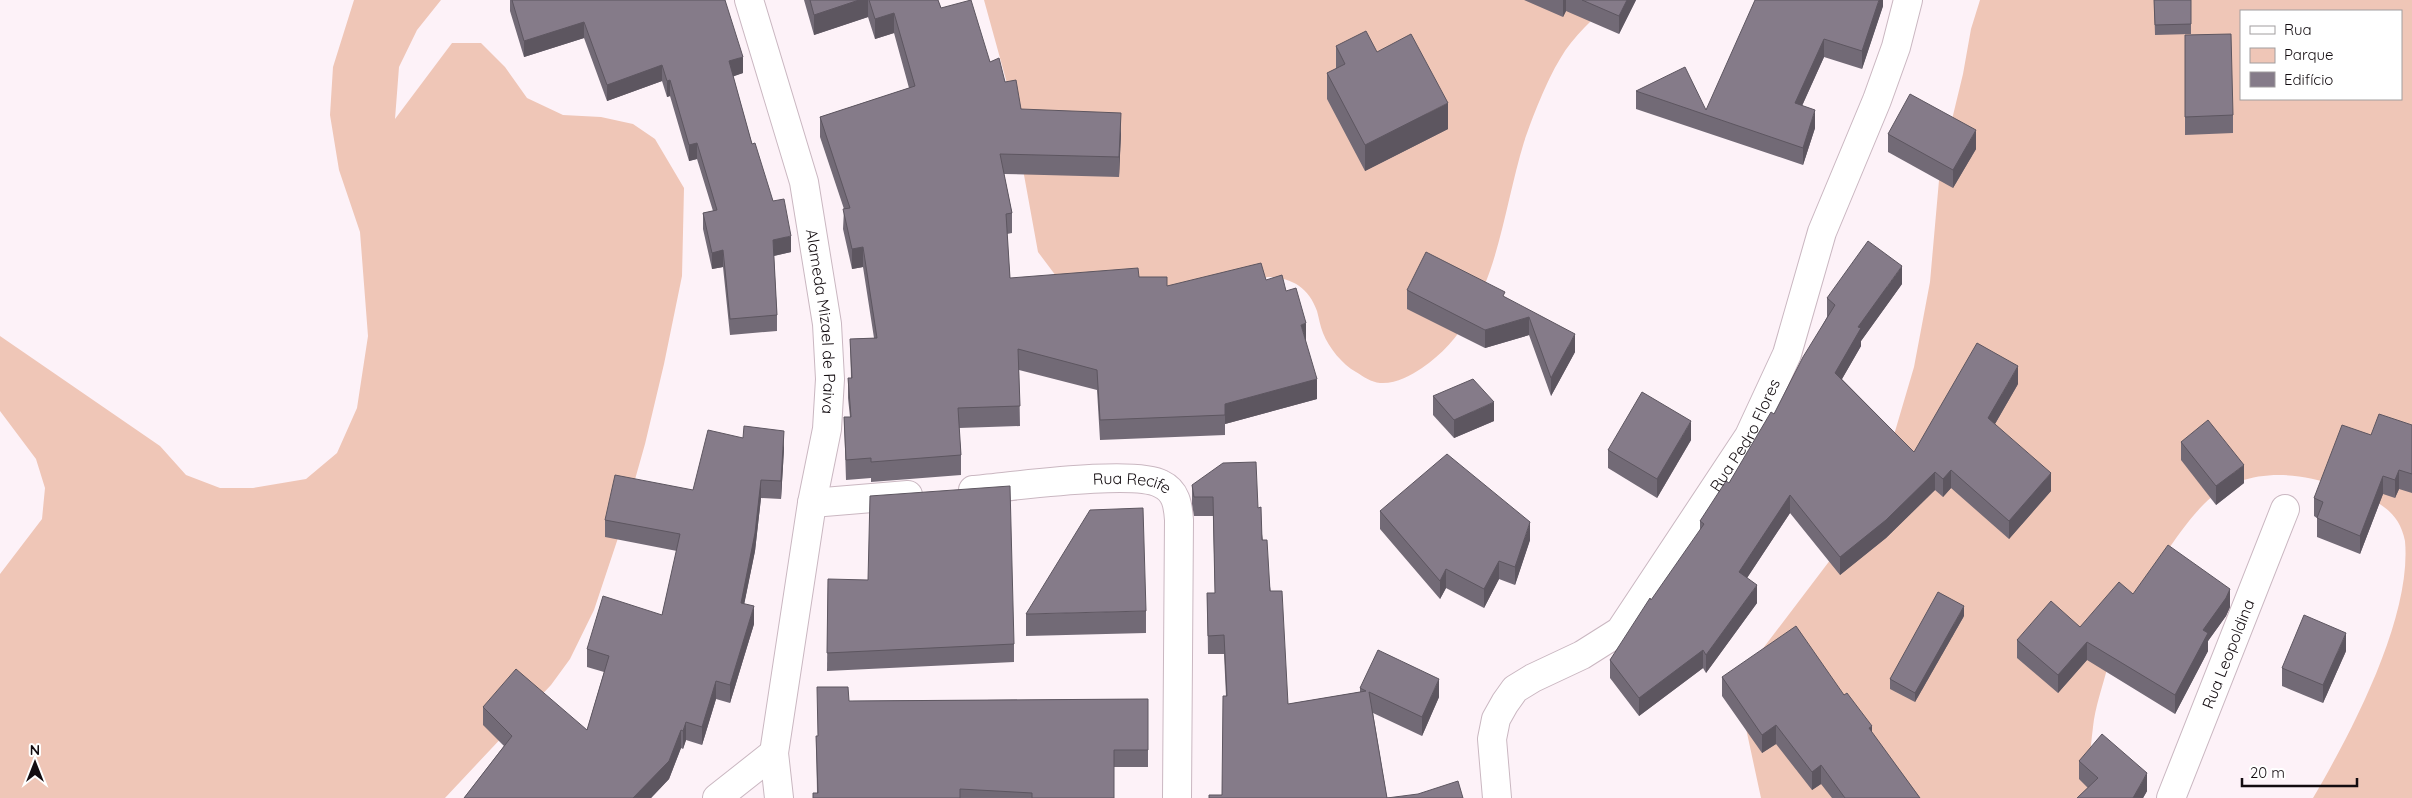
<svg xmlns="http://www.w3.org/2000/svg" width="2412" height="798" font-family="Quicksand,sans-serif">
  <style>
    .green { fill: #efc6b7; fill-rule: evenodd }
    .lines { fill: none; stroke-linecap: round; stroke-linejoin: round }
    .minor-casing { stroke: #cab7c1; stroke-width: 30 }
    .minor { stroke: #fff; stroke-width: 28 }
    .wall { fill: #726a76 }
    .shaded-wall { fill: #5d5660 }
    .building { fill: #857b89; stroke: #5d5660 }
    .labels { text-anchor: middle; stroke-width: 4; stroke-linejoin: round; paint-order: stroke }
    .street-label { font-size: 16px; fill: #130c10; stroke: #fff }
  </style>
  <rect width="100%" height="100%" fill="#fdf2f8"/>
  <g class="green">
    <polygon points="354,0 441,0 417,30 399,67 395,119 452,43 481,43 505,67 527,98 563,115 601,117 633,124 655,139 684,188 682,276 664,364 645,444 621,529 594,610 570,659 551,685 445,798 0,798 0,574 42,519 45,488 36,459 0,411 0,336 160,446 186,475 220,488 253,488 306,479 337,453 357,408 368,336 360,232 339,170 330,115 333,67"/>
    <path d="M984,0h630c-19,17 -41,36 -54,59 -13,21 -28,59 -36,83 -24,78 -28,176 -102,226 -12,8 -26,16 -42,15 -9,-1 -16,-6 -24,-11 -14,-8 -27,-24 -33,-39 -3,-7 -4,-15 -6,-22 -8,-23 -26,-34 -49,-34l-88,19 -124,-20 -18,-24 -30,-165z"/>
    <path d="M1980,0h432v798h-99c38,-65 99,-180 92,-257 -7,-36 -37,-44 -68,-55 -44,-16 -97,-18 -133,18 -15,15 -27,33 -39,50 -18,24 -39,55 -50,83 -4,10 -5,22 -8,32 -5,19 -12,39 -14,58 -3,23 -4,47 -6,71h-326l-17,-79 17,-68 76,-100 54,-106 23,-78 16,-85 10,-113 23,-95 8,-45zM2241,11h160v88h-160z"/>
  </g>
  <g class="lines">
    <defs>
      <g id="minor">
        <path id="s1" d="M749,0l55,182 23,142 3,55 -3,50 -15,74 -38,250 5,45"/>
        <path id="s2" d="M973,490c37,-3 161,-21 188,-6 15,7 17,21 18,36l-2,278"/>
        <polyline points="812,503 908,495"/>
        <polyline points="717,798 774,753"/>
        <path id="s3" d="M1497,798l-5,-59 4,-20 9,-16 10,-14 18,-11 49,-23 38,-24 129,-195 38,-82 35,-122 55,-132 19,-53 12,-47"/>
        <path id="s4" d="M2171,798l114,-289"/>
      </g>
    </defs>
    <use href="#minor" class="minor-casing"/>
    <use href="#minor" class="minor"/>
  </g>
  <g class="wall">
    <polygon points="510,0 725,0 743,73 733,76 752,144 791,252 774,256 777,315 777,331 730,335 723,267 712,269 703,229 703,213 713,211 697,159 689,161 670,96 667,97 662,81 607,101 584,38 524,57 510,11"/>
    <polygon points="804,0 938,0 941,8 990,62 1005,82 1021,109 1121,133 1119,177 1004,174 1012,213 1012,233 1007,234 1010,278 1139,277 1167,286 1266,280 1286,291 1306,343 1317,399 1225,424 1225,435 1100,440 1097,390 1019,370 1020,426 959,428 961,455 961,475 871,482 871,478 846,480 844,417 850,417 848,398 848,378 851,378 850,339 874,338 863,267 852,269 843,229 844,209 820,137 820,117 909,88 894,33 875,39 868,17 814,35"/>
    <polygon points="1524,0 1636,0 1619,34 1566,11 1563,17"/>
    <polygon points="1883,0 1883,6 1862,69 1824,57 1802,106 1815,128 1803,165 1636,109 1636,91 1706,110"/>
    <polygon points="2154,0 2191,0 2191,34 2155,35"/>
    <polygon points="2185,35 2233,115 2233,133 2185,135"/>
    <polygon points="1336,46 1448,129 1365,171 1327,99 1327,73 1336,69"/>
    <polygon points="1888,134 1976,149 1953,188 1888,152"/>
    <polygon points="1902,284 1861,341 1861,346 1842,379 1914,452 2018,384 1995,424 2051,491 2009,539 1951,488 1943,497 1935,490 1886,538 1840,575 1790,513 1747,578 1757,603 1706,673 1703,668 1639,716 1610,678 1610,660 1700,531 1700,521 1729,483 1774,414 1827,317 1827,298"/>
    <polygon points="1407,290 1505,297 1575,352 1551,396 1529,335 1485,348 1407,309"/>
    <polygon points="1433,396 1494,421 1454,438 1433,415"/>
    <polygon points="2412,425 2412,493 2399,489 2395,498 2383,494 2360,554 2317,537 2317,518 2314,516 2314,498 2371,435"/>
    <polygon points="1691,440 1657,498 1608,468 1608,450"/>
    <polygon points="2181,442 2244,483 2216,505 2181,460"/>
    <polygon points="784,449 781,499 761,498 755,551 744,604 754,624 730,703 716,699 702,745 686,740 683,749 681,748 669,779 651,798 464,798 504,746 483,725 483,707 587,730 604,672 587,667 587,649 662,615 677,551 605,537 605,520 693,490"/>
    <polygon points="1192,485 1258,508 1288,704 1360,692 1360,688 1439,697 1422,736 1373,713 1387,798 1463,798 1209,798 1222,795 1226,696 1224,654 1208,654 1207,593 1215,593 1213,516 1194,516 1192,504"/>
    <polygon points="1380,511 1530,540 1515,585 1499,579 1484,608 1446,588 1440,599 1380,529"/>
    <polygon points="828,579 1014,644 1014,662 827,671"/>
    <polygon points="2133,594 2230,607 2226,616 2208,641 2208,651 2175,714 2087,660 2058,693 2017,658 2017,640 2080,627"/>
    <polygon points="1146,611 1146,633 1026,636 1026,614"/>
    <polygon points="1964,616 1915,702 1890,689 1890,679"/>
    <polygon points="2346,651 2323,703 2282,686 2282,668"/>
    <polygon points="1722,677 1844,695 1920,798 1832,798 1821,784 1812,790 1776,744 1762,753 1722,696"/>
    <polygon points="1148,699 1148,767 1114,767 1114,798 813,798 817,793 816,736 818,736 849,701"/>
    <polygon points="2079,761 2147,791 2143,798 2077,798 2088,788 2079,779"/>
  </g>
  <g class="shaded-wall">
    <polygon points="859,0 868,0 868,17 814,35 814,15"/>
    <polygon points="1563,0 1566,0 1566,11 1563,17"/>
    <polygon points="1627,0 1636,0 1619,34 1619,16"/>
    <polygon points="1879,0 1883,0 1883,6 1862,69 1862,51"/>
    <polygon points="894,13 894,33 875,39 875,19"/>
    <polygon points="584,22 584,38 524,57 524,41"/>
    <polygon points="1824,39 1824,57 1795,121 1795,103"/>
    <polygon points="743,57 743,73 729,78 729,61"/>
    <polygon points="662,65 662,81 607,101 607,85"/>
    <polygon points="670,80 670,96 667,97 667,81"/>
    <polygon points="1448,103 1448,129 1365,171 1365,145"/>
    <polygon points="1815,110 1815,128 1803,165 1803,148"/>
    <polygon points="1121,113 1121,133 1119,177 1119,157"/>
    <polygon points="1976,130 1976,149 1953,188 1953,170"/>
    <polygon points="697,143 697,159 689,161 689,145"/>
    <polygon points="791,236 791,252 773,256 773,240"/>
    <polygon points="863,247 863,267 852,269 852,249"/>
    <polygon points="723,250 723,267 712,269 712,253"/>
    <polygon points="1902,266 1902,284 1861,341 1861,346 1835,391 1835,373 1858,327"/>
    <polygon points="1529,317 1529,335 1485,348 1485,330"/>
    <polygon points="1306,323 1306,343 1301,325"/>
    <polygon points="1575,334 1575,352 1551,396 1551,378"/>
    <polygon points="2018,366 2018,384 1988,436 1988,418"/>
    <polygon points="1317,379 1317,399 1225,424 1225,404"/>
    <polygon points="1494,402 1494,421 1454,438 1454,420"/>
    <polygon points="1691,421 1691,440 1657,498 1657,479"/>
    <polygon points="784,431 784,449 781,499 781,481"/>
    <polygon points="2244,465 2244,483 2216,505 2216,486"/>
    <polygon points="1951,470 1951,488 1943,497 1943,479"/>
    <polygon points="2399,470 2399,489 2395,498 2395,480"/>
    <polygon points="1935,472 1935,490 1886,538 1840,575 1840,557"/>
    <polygon points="2051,473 2051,491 2009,539 2009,521"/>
    <polygon points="2383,476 2383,494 2360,554 2360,536"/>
    <polygon points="761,480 761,498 755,551 741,620 741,603"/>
    <polygon points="1790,495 1790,513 1739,590 1739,572"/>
    <polygon points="1530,522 1530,540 1515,585 1515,567"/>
    <polygon points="1499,561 1499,579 1484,608 1484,589"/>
    <polygon points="1446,569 1446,588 1440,599 1440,581"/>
    <polygon points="1757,585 1757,603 1706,673 1706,655"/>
    <polygon points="2230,589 2230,607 2226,616 2208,641 2208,651 2175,714 2175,695 2203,630"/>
    <polygon points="754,606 754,624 730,703 730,685"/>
    <polygon points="1964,606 1964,616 1915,702 1915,693"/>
    <polygon points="2346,633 2346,651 2323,703 2323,685"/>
    <polygon points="2087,642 2087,660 2058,693 2058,675"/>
    <polygon points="1703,650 1703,668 1639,716 1639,698"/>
    <polygon points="1439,679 1439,697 1422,736 1422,717"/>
    <polygon points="716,681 716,699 702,745 702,727"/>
    <polygon points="686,722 686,740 683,749 683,731"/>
    <polygon points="1776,725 1776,744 1762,753 1762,735"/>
    <polygon points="1872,726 1872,744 1869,728"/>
    <polygon points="681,730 681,748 669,779 651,798 633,798"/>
    <polygon points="1821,765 1821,784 1812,790 1812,772"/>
    <polygon points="2147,773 2147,791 2143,798 2133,798"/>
  </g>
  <g class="building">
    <polygon points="512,0 725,0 743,57 729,61 752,144 755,143 773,201 784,199 791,236 773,240 777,315 730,319 723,250 712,253 703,213 717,210 697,143 689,145 670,80 667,81 662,65 607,85 584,22 524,41"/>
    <polygon points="810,0 859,0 814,15"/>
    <polygon points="869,0 938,0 941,8 971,0 990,62 999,58 1005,82 1016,80 1021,109 1121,113 1119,157 1000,154 1012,213 1006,214 1010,278 1138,268 1139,277 1167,277 1167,286 1261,263 1266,280 1282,275 1286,291 1296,288 1306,323 1301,325 1317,379 1225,404 1225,415 1100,420 1097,370 1018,349 1020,406 958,408 961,455 871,462 871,458 846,460 844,417 851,417 848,378 852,378 850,339 877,338 863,247 852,249 843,209 850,208 820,117 915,86 894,13 875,19"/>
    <polygon points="1582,0 1627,0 1619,16"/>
    <polygon points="1755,0 1879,0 1862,51 1824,39 1795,103 1815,110 1803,148 1636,91 1685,67 1706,110"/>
    <polygon points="2154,0 2191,0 2191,24 2155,25"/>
    <polygon points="1366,31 1377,52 1411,34 1448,103 1365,145 1327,73 1345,64 1336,46"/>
    <polygon points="2231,34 2233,115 2185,117 2185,35"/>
    <polygon points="1910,94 1976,130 1953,170 1888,134"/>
    <polygon points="1868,241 1902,266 1858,327 1861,328 1835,373 1914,452 1977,343 2018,366 1988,418 2051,473 2009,521 1951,470 1943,479 1935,472 1886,520 1840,557 1790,495 1739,572 1757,585 1706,655 1703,650 1639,698 1610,660 1650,598 1651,600 1704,524 1700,521 1726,481 1729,483 1771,412 1774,414 1803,357 1835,305 1827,298"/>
    <polygon points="1426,252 1505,292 1503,296 1575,334 1551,378 1529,317 1485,330 1407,290"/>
    <polygon points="1473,379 1494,402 1454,420 1433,396"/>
    <polygon points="1642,392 1691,421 1657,479 1608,450"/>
    <polygon points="2379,414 2412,425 2412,474 2399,470 2395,480 2383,476 2360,536 2317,518 2323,502 2314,498 2342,425 2371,435"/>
    <polygon points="2208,420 2244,465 2216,486 2181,442"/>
    <polygon points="744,426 784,431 781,481 761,480 755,533 741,603 754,606 730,685 716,681 702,727 686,722 683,731 681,730 669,761 633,798 464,798 512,736 483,707 516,669 587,730 609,656 587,649 603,596 662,615 680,534 605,520 615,475 693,490 708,430 743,438"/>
    <polygon points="1447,454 1530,522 1515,567 1499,561 1484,589 1446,569 1440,581 1380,511"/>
    <polygon points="1256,462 1258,508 1261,507 1262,540 1267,540 1270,591 1282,591 1288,704 1366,691 1360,688 1378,650 1439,679 1422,717 1369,692 1387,798 1418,794 1458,781 1463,798 1209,798 1209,795 1222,795 1223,696 1227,696 1224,635 1208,636 1207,593 1215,593 1213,497 1194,497 1192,485 1223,463"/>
    <polygon points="1010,486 1014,644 827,653 828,579 868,580 870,496"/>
    <polygon points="1143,508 1146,611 1026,614 1090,510"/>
    <polygon points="2168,545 2230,589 2226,598 2203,630 2208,633 2175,695 2087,642 2058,675 2017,640 2051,601 2080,627 2119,582 2133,594"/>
    <polygon points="1938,592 1964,606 1915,693 1890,679"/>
    <polygon points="2304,615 2346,633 2323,685 2282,668"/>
    <polygon points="1796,626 1844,695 1847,693 1872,726 1869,728 1920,798 1845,798 1821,765 1812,772 1776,725 1762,735 1722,677"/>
    <polygon points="817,687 848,687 849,701 1148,699 1148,750 1114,750 1114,798 1032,798 1032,793 960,789 960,798 813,798 813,793 818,793 816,736 818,736"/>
    <polygon points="2102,734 2147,773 2133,798 2077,798 2098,778 2079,761"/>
  </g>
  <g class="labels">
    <g class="street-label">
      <text dy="6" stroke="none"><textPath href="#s1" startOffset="331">Alameda Mizael de Paiva</textPath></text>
      <text dy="6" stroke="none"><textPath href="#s3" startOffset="468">Rua Pedro Flores</textPath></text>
      <text dy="6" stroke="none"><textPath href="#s2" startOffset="160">Rua Recife</textPath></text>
      <text dy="6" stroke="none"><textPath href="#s4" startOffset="155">Rua Leopoldina</textPath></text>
    </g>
  </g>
  <rect x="2240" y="10" width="162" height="90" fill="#ffffff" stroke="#a19e9f"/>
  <rect x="2250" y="26" width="25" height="8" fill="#ffffff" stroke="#a19e9f"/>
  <text x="2284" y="35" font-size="15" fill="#130c10">Rua</text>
  <rect x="2250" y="48" width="25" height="15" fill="#efc6b7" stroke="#a19e9f"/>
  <text x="2284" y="60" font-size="15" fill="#130c10">Parque</text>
  <rect x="2250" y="72" width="25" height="15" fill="#857b89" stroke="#a19e9f"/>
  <text x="2284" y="85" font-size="15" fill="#130c10">Edifício</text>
  <g transform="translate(35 763)" stroke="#ffffff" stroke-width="4" paint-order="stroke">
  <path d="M0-4L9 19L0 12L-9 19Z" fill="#130c10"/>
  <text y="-8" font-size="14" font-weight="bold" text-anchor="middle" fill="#130c10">N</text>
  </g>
  <path d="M2242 778v8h115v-8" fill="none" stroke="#130c10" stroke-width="2.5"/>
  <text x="2250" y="778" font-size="15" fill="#130c10" stroke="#ffffff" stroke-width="4" paint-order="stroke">20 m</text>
</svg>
